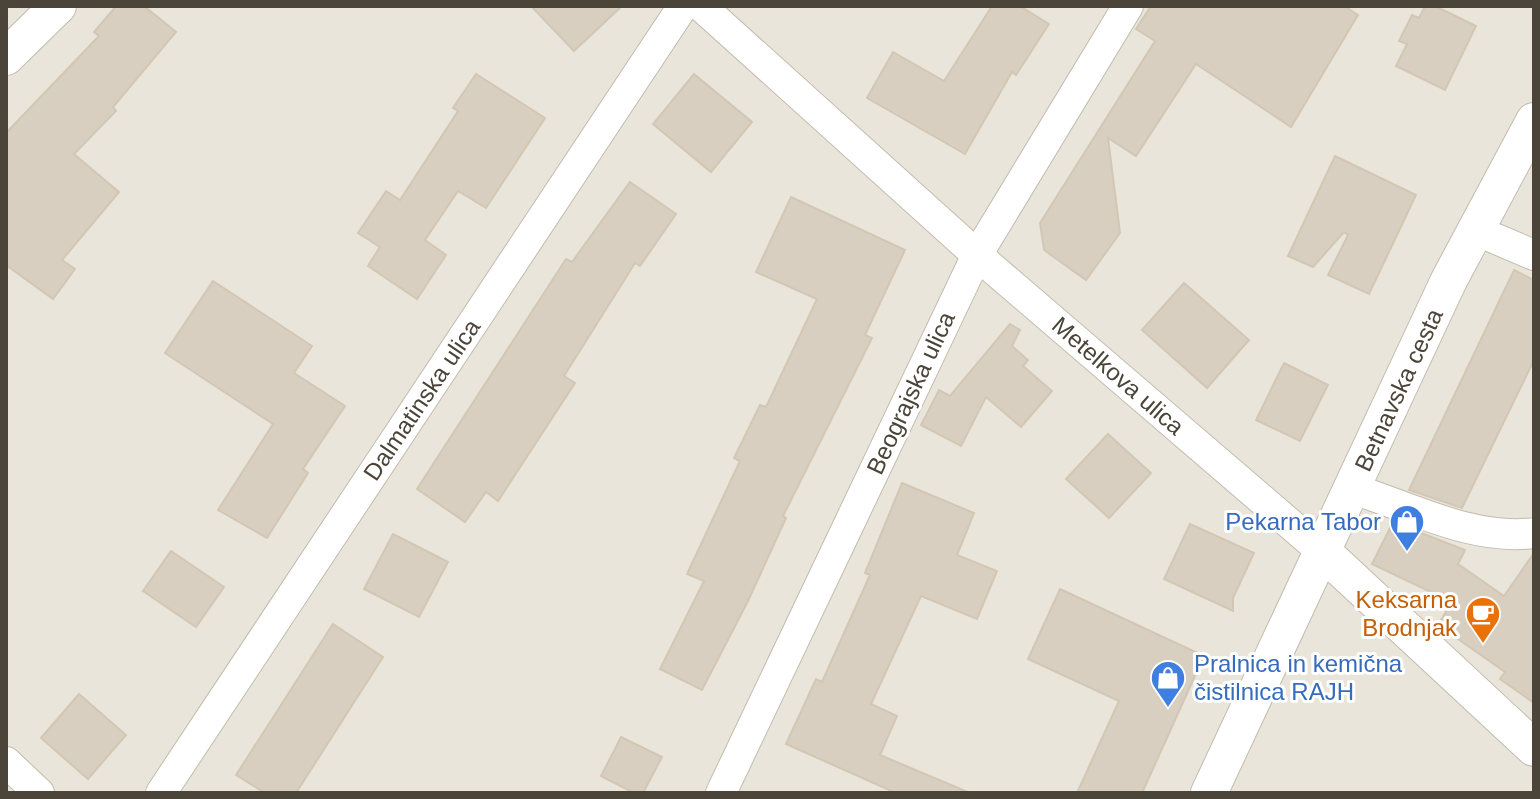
<svg xmlns="http://www.w3.org/2000/svg" width="1540" height="799" font-family="Arial,sans-serif">
  <style>
    .residential { fill: #eae5da }
    .building { fill: #d8cfc1; stroke: #d3c7b4; stroke-width: 2 }
    .lines { fill: none; stroke-linecap: round; stroke-linejoin: round }
    .minor-casing { stroke: #c2bbae; stroke-width: 32 }
    .tertiary-casing { stroke: #c2bbae; stroke-width: 38 }
    .minor { stroke: #fff; stroke-width: 30 }
    .tertiary { stroke: #fff; stroke-width: 36 }
    .labels { text-anchor: middle; stroke-width: 6; stroke-linejoin: round; paint-order: stroke }
    .street-label { font-size: 24px; fill: #4b4439; stroke: #fff }
    .shop-label { font-size: 24px; fill: #366cbe; stroke: #fff; text-anchor: end }
    .food-label { font-size: 24px; fill: #c56008; stroke: #fff; text-anchor: end }
  </style>
  <rect width="100%" height="100%" fill="#f6f3ec"/>
  <rect class="residential" x="6" y="6" width="1528" height="787"/>
  <g class="building">
    <polygon points="116,6 144,6 176,32 113,107 116,111 74,154 119,192 62,260 75,269 53,299 6,265 6,133 99,36 94,32"/>
    <polygon points="531,6 622,6 574,51"/>
    <polygon points="992,6 1020,6 1049,24 1016,75 1012,72 965,154 867,98 893,52 944,81"/>
    <polygon points="1151,6 1344,6 1358,15 1291,127 1196,64 1136,156 1108,138 1120,233 1086,280 1044,250 1040,223 1155,41 1136,29"/>
    <polygon points="1425,6 1435,6 1476,26 1445,90 1396,66 1407,44 1399,41 1412,15 1419,18"/>
    <polygon points="476,74 545,118 486,208 458,191 425,240 446,255 417,299 368,266 380,247 358,233 386,191 400,200 458,111 453,108"/>
    <polygon points="694,74 752,122 711,172 653,124"/>
    <polygon points="1335,156 1416,195 1369,294 1328,275 1348,235 1344,232 1313,267 1288,256"/>
    <polygon points="630,182 676,214 640,266 635,263 564,376 575,383 498,501 486,492 465,522 417,489 566,259 572,262"/>
    <polygon points="791,197 905,250 865,335 872,338 783,516 786,518 748,601 702,690 660,669 704,581 687,574 740,461 734,458 760,405 766,407 817,299 756,272"/>
    <polygon points="1514,270 1534,280 1534,360 1462,508 1409,490"/>
    <polygon points="213,281 312,346 294,373 345,406 303,469 308,473 267,538 218,510 273,424 165,353"/>
    <polygon points="1184,283 1249,340 1207,388 1142,330"/>
    <polygon points="1010,324 1020,330 1012,346 1028,360 1023,366 1052,391 1021,427 986,397 961,446 921,425 939,390 950,396"/>
    <polygon points="1284,363 1328,385 1300,441 1256,420"/>
    <polygon points="1108,434 1151,473 1109,518 1066,479"/>
    <polygon points="902,483 974,513 957,555 997,571 977,619 921,596 871,704 897,716 880,755 970,793 896,793 786,744 816,679 822,682 870,575 865,573"/>
    <polygon points="1393,522 1465,550 1458,564 1504,596 1534,553 1534,703 1500,679 1505,672 1438,625 1452,602 1372,564"/>
    <polygon points="1190,524 1254,553 1233,598 1233,611 1164,579"/>
    <polygon points="393,534 448,562 419,617 364,589"/>
    <polygon points="171,551 224,587 196,627 143,591"/>
    <polygon points="1060,589 1204,656 1142,793 1077,793 1119,701 1028,659"/>
    <polygon points="333,624 383,657 296,793 265,793 236,775"/>
    <polygon points="79,694 126,735 88,779 41,738"/>
    <polygon points="621,737 662,757 643,793 634,793 601,776"/>
  </g>
  <g class="lines">
    <defs>
      <g id="minor">
        <polyline points="701,6 977,255 1324,553"/>
        <polyline points="1475,230 1534,255"/>
        <path d="M1353,489c57,18 120,52 181,44"/>
        <polyline points="6,762 39,793"/>
        <polyline points="161,793 683,6"/>
        <polyline points="721,793 977,255 1128,6"/>
      </g>
      <g id="tertiary">
        <polyline points="6,57 58,6"/>
        <polyline points="1324,553 1534,748"/>
        <polyline points="1209,793 1449,280 1534,121"/>
      </g>
    </defs>
    <use href="#minor" class="minor-casing"/>
    <use href="#tertiary" class="tertiary-casing"/>
    <use href="#minor" class="minor"/>
    <use href="#tertiary" class="tertiary"/>
  </g>
  <defs>
    <symbol id="shop-pin" viewBox="-11 -11 22 30"><path d="M0 17L-7.5 6A9.5 9.5 0 1 1 7.5 6Z" fill="#3f7fe0" stroke="#fff"/><path d="M-5-2.5h2.3a2.7 3.5 0 0 1 5.4 0H5L5.5 6h-11ZM-1.5-2.5h3a1.5 2.3 0 0 0-3 0Z" fill="#fff"/></symbol>
    <symbol id="cafe-pin" viewBox="-11 -11 22 30"><path d="M0 17L-7.5 6A9.5 9.5 0 1 1 7.5 6Z" fill="#e8710a" stroke="#fff"/><path d="M-5.5-4.5H6V0H3Q3 3.5 0 3.5H-2.5Q-5.5 3.5-5.5 0ZM3-3.2v2h1.7v-2ZM-6 4.5H4V6H-6Z" fill="#fff"/></symbol>
  </defs>
  <g fill-rule="evenodd">
    <use href="#shop-pin" x="1387" y="502" width="40" height="54"/>
    <use href="#cafe-pin" x="1463" y="594" width="40" height="54"/>
    <use href="#shop-pin" x="1148" y="658" width="40" height="54"/>
  </g>
  <g class="labels">
    <g class="street-label">
      <text transform="translate(1118 376) rotate(41)" y="8">Metelkova ulica</text>
      <text transform="translate(1399 390) rotate(-65)" y="8">Betnavska cesta</text>
      <text transform="translate(911 393) rotate(-65)" y="8">Beograjska ulica</text>
      <text transform="translate(422 400) rotate(-56)" y="8">Dalmatinska ulica</text>
    </g>
    <g class="shop-label">
      <text x="1381" y="530">Pekarna Tabor</text>
      <text x="1194" y="672" text-anchor="start">Pralnica in kemična<tspan x="1194" dy="28">čistilnica RAJH</tspan></text>
    </g>
    <g class="food-label">
      <text x="1457" y="608">Keksarna<tspan x="1457" dy="28">Brodnjak</tspan></text>
    </g>
  </g>
  <rect width="1540" height="799" fill="none" stroke="#4b4439" stroke-width="16"/>
</svg>
